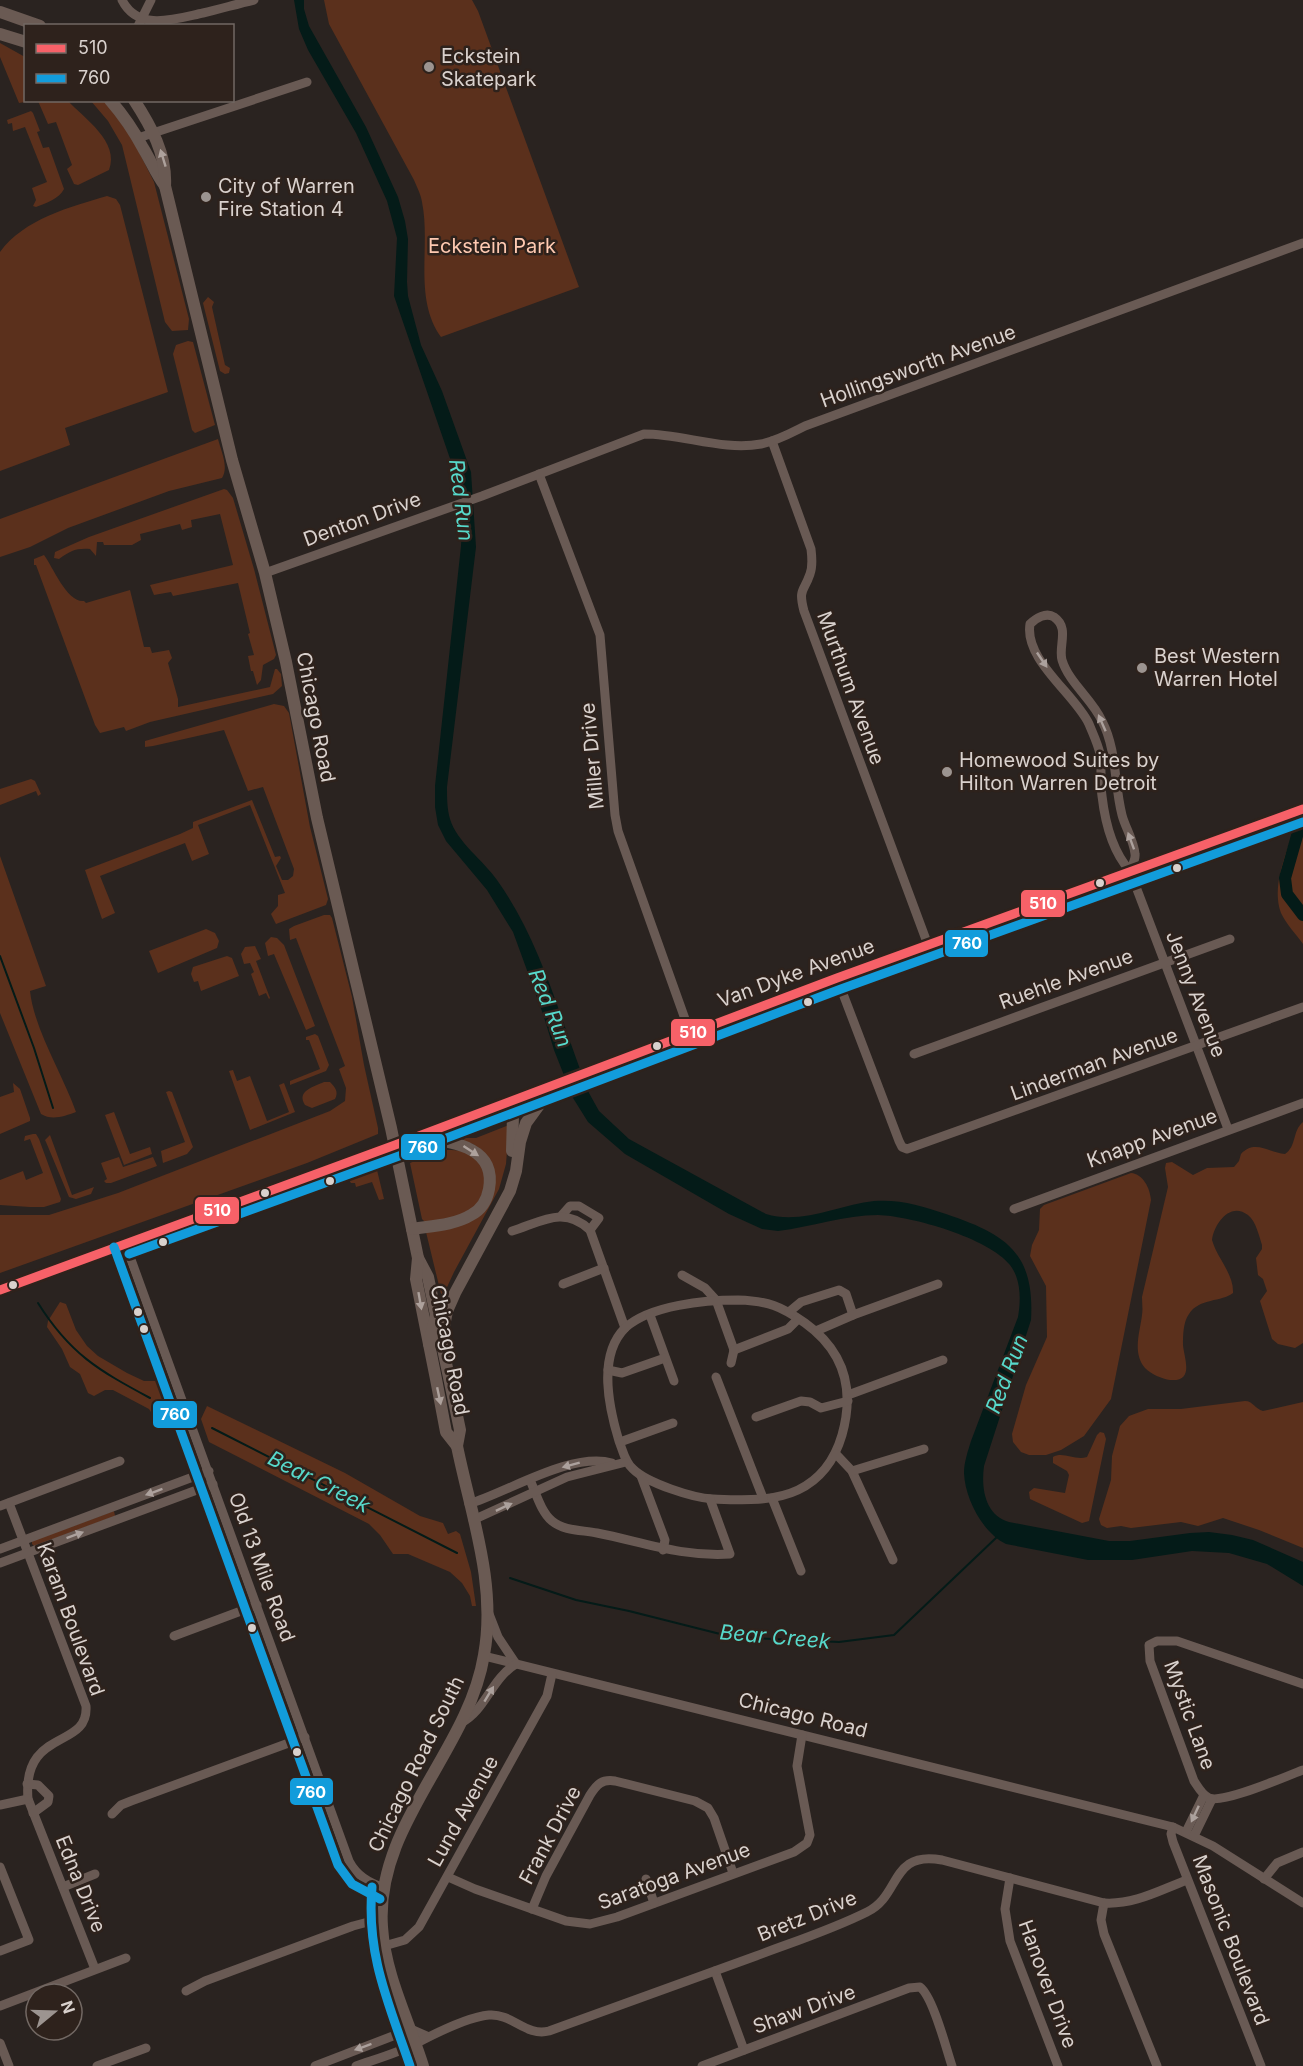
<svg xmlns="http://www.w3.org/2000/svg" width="1303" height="2066" font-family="Inter,sans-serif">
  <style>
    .green { fill: #5b301c }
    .water { fill: #041b18 }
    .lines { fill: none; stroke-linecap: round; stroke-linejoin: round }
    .stream { stroke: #041b18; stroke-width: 2 }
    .river { stroke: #041b18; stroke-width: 12 }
    .minor { stroke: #695a54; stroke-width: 9 }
    .major { stroke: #6a5a53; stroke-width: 12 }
    .bus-1-casing { stroke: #2e221c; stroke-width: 14 }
    .bus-2-casing { stroke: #2e221c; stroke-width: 14 }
    .bus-1 { stroke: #f76168; stroke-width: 9 }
    .bus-2 { stroke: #129cdb; stroke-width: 9 }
    .oneway { fill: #ada19c }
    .oneway2 { fill: #aca19d }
    .poi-dot { fill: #9c9490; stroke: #2e221c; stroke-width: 2 }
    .bus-dot { fill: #d9d1cd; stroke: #2e221c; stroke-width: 2 }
    .labels { text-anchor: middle; stroke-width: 5; stroke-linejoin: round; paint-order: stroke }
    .poi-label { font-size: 20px; fill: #d9d1cd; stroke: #2e221c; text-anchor: start }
    .park-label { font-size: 20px; fill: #fec9b1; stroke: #2e221c }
    .street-label { font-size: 20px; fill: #d9d1cd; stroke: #2e221c }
    .water-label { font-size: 21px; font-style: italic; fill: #57d9cb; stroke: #2e221c }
    .line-badge { stroke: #2e221c; stroke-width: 2 }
    .badge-label { font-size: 16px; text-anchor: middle; font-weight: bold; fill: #fff }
  </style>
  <rect width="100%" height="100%" fill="#2a2320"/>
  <g class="green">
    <path d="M324,0h148l6,11 101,276 -138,50c-28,-39 -10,-91 -19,-135 -1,-7 -5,-15 -8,-22l-85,-156z"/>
    <polygon points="0,43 25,57 26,100 31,101 19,103 0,57"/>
    <path d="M38,101h30c16,17 52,41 41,69l-31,15 -4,-1 -7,-15 5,-4 -16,-43 -8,2z"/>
    <polygon points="91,101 104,101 108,105 132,138 154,182 189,319 188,330 172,331 165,322 122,145 108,121"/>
    <path d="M31,111l2,2 7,18 -3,1 6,16 6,-1 15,42c-5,10 -18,14 -28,18l-3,-1 3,-6 -4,-12 15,-6 -22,-55 -12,4 -1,-8 -4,1 -1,-4z"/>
    <path d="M107,196l9,3 4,6 48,187 -103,36 5,17 -70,26v-219c24,-33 70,-45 107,-56z"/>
    <polygon points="208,297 214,302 212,307 225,365 230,368 229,373 225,374 220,371 203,303"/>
    <polygon points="188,341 193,342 215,425 195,433 192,430 173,354 176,345"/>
    <path d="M218,439c3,12 11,28 4,39l-53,13 -101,37 -38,19 -30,10v-38z"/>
    <path d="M224,489l3,1 6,8 21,71 22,86 -2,4 -11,6 -2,15 -4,5 -4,-14h-2l-3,-15 6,-1 -6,-21 2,-1 -12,-50 -65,13 -2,-4 -17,3 -4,-10 83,-20 -13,-51 -29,6 1,7 -10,3 -2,-6 -40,10 1,6 -9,5h-28l-1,-3h-6l-1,14 -6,-7c-14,-1 -20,2 -31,10l-5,-1 1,-6 34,-15z"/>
    <path d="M44,555c9,12 23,48 40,46l2,2 44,-13 14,57h6l2,6 17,-3 3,8 -4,5 10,36v8l92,-20 5,-18h2l4,5 1,12 -9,8 -123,28 -24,9 -2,-4 -24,6 -5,-8 -59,-160h-2v-6z"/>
    <polygon points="274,704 284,706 289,713 310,827 328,899 326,905 276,924 271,914 278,906 278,895 285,893 250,805 198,825 209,854 192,861 185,843 100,876 115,913 102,919 85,870 180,834 193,828 193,822 252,800 275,857 280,856 281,858 276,866 282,880 288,880 293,876 294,869 263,787 248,791 224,730 153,746 145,747 145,741"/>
    <polygon points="31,779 35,781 41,794 38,796 36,791 0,805 0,789"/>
    <path d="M1303,829v115c-7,-10 -17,-20 -22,-31 -9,-25 3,-54 11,-78z"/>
    <path d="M0,856l46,130 -16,5c4,38 33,84 46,121 -11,4 -24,9 -35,2l-41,-101z"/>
    <polygon points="324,915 330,915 332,918 352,997 364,1065 378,1128 378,1134 307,1163 0,1273 0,1215 49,1215 118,1193 330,1111 345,1101 346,1088 339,1069 345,1066 296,938 290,940 289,929 294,926"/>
    <polygon points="206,929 215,933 219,941 217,948 158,973 149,951"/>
    <polygon points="271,937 277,938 284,945 315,1026 306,1030 274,954 268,956 265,943"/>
    <polygon points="255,946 261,959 256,961 270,998 269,999 266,993 259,996 251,974 254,972 250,963 244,964 241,954 245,947"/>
    <polygon points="227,956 232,958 239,976 201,991 198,981 194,982 191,974 193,967"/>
    <polygon points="315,1034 318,1036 329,1065 326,1071 290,1085 290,1081 320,1069 309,1040 306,1040 306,1037"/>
    <polygon points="233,1070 237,1081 250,1076 267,1121 289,1112 279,1085 284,1083 295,1112 250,1130 229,1071"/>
    <path d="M324,1082h6c5,5 9,10 5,17l-23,9 -7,-3c-9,-14 8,-18 19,-23z"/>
    <polygon points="13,1083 20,1089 30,1118 30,1121 0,1134 0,1097 14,1092"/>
    <polygon points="169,1091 172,1092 193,1147 187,1154 163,1163 161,1151 185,1142 166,1092"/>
    <polygon points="114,1112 130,1154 150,1147 152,1154 124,1165 105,1115"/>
    <path d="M1303,1122v221l-8,5 -17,-4 -6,-5 -12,-38 7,-10 -4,-12 -5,-4 -2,-17 6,-9v-4c-3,-9 -6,-24 -14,-30 -18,-14 -34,9 -36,25 5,18 22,34 21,53 -11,9 -34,5 -44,21 -6,8 -6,22 -6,31 1,13 12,37 -13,35 -8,-1 -19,-6 -25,-12 -13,-15 -5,-36 -3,-53 1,-6 0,-12 0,-18l26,-110 -3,-19 1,-5 6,-1 21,13 14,-7 27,-1 5,-6 2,-7c14,-15 28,-1 44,0 12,-8 7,-23 18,-32z"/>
    <polygon points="509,1125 506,1164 499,1189 454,1272 442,1298 426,1232 490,1201 480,1149 473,1144 462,1141 465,1138 476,1138"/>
    <polygon points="33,1134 36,1134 39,1139 61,1199 60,1202 44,1207 30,1207 0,1205 0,1180 23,1171 26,1180 43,1173 30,1139 24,1141 25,1136"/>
    <polygon points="50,1135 72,1195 94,1187 91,1194 76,1199 69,1197 46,1142 45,1140"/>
    <path d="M443,1150c10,0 23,0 31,7 17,15 12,41 -4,54 -13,9 -30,9 -45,11l-3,-3 -12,-56z"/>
    <polygon points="119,1157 123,1167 153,1157 157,1166 111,1183 106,1183 104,1181 107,1179 101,1163"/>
    <polygon points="377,1170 384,1199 379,1200 372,1182 356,1187 355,1183 351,1183 349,1180"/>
    <path d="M1131,1173c12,1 19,15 20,27l-40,199 -27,37 -23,14 -15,5h-17l-8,-3 -8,-10 -1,-8 14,-49 21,-48 -1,-51 -16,-30 2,-11 7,-15 1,-21 4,-4z"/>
    <polygon points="60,1302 66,1304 76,1330 87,1346 98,1356 127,1373 144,1381 156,1381 162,1383 166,1387 171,1401 166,1405 165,1420 156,1420 149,1409 113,1390 105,1390 94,1396 88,1393 80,1374 70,1367 62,1349 47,1327 48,1321"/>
    <path d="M1245,1401c8,0 10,8 18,10l40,-9v146l-44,-18 -36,-12 -25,8 -17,-4 -50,6 -10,-2 -14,2 -6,-3 -2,-6 12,-39 1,-24 8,-30 9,-10 19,-7h33z"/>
    <polygon points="207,1406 345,1473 420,1516 443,1523 448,1534 456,1531 460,1534 471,1572 476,1606 472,1606 470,1596 462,1583 450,1572 408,1554 393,1554 380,1535 369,1524 209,1442 201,1419"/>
    <path d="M1100,1432l4,1 2,6 -17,82 -7,2 -52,-24 -1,-7 5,-4 31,5 4,-18 -2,-4 -14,-8v-6c10,-6 22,4 34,0l10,-22z"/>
    <polygon points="114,1511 115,1516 34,1546 32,1544 32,1541"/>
  </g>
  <path class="water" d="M294,0h10v9l5,17 57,101 32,70 7,24 3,18 -1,43 1,14 13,49 21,46 29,81 5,75 -29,240c0,11 0,21 3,32 7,23 33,41 47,61 45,63 64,142 92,213l10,18 30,28 137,75c35,11 73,-9 108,-13 26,-2 48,5 72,13 59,20 89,38 85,106l-47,146c-3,22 1,49 25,56l100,19h21l60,-8 19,-1 23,3 21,5 50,22v24l-36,-22 -38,-11 -37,-2 -60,9h-44l-82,-16c-23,-11 -41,-45 -42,-71 0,-11 4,-22 7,-32l47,-124c3,-17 3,-38 -8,-52 -21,-27 -99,-49 -132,-50 -33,0 -67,12 -100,16l-16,-2 -33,-15 -104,-60 -37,-32 -15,-24 -19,-48 -11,-36 -30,-82 -26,-42 -41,-49 -8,-16 -3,-18v-21l26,-240 1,-20 -2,-36 -4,-14 -62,-180 3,-58 -10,-37 -31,-68 -48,-83 -9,-21z"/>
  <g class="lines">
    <g class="stream">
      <polyline points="0,956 34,1048 53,1108"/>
      <path d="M38,1303c32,51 60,67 112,95"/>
      <polyline points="212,1428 457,1553"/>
      <polyline points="510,1578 576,1600 629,1611 732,1637 839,1642 894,1635 997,1537"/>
    </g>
    <polyline class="river" points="1303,815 1285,878 1287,894 1303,915"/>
    <g class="minor">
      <path d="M122,0c16,32 53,19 81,13 17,-4 34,-9 51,-13"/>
      <polyline points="138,26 151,0"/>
      <polyline points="138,138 307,82"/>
      <path d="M772,441l39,108c1,8 2,17 -1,25 -6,18 -12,14 -6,37l124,334"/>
      <polyline points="539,474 600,635 615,815 618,831 690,1033"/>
      <path d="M265,573l217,-77 162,-62c39,0 79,17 117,10 16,-3 30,-11 44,-18l498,-183"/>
      <path d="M1130,871c2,-5 6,-12 5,-17 -1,-13 -10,-27 -13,-39 -8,-31 -5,-65 -20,-94 -10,-22 -33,-38 -40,-61 -4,-14 8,-32 -8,-43 -8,-5 -18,1 -24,7 -6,36 45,70 59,100 4,10 9,20 11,30 2,14 0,28 2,42 3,26 11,56 28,75l98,258"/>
      <polyline points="837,978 899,1141 902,1147 907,1149 1303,1007"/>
      <polyline points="914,1054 1230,939"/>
      <polyline points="1014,1209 1303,1103"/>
      <polyline points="562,1215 570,1206 579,1206 599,1218 590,1230"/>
      <path d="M512,1231c29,-9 52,-26 78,-1l35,98"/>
      <path d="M125,1243l224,618c8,15 19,21 35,27"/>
      <polyline points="682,1275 705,1288 716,1300 734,1350"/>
      <polyline points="563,1284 604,1268"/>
      <path d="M738,1300c30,1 43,6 67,23 39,28 50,66 37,112 -7,24 -21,44 -44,55 -25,12 -58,10 -85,9 -20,-1 -66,-16 -80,-30 -8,-7 -10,-18 -14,-28 -10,-33 -22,-85 6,-113 25,-23 81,-28 113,-28z"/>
      <polyline points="789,1312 801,1302 839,1290 846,1294 853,1315"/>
      <polyline points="650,1315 674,1381"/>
      <polyline points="816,1331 853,1315 938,1284"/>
      <polyline points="734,1350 788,1329 798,1319"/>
      <polyline points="731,1363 734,1350"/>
      <polyline points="608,1370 622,1373 665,1358"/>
      <polyline points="716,1377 763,1498"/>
      <polyline points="848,1395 943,1360"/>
      <polyline points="756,1417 801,1401 810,1402 821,1408 848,1401"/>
      <polyline points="620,1442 673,1423"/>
      <polyline points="836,1454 852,1471 893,1560"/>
      <polyline points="852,1471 924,1449"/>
      <polyline points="641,1476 665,1540 663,1550"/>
      <path d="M530,1480c6,13 11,32 22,41 12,10 30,9 45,12 46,9 84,24 133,21l-20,-55"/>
      <polyline points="772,1498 801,1571"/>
      <path d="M9,1503l77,203c3,44 -64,21 -58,93l67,170"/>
      <path d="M469,1504c41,-13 102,-52 143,-41"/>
      <polyline points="0,1506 120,1461"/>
      <polyline points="473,1520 567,1477 626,1462"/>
      <polyline points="0,1549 209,1471"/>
      <polyline points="0,1563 213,1484"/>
      <polyline points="489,1614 498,1637 516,1664"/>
      <polyline points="174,1636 257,1605"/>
      <polyline points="484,1656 1173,1827 1213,1846 1303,1903"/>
      <path d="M1303,1684l-126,-43h-20l-8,4 1,16 44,120c4,6 8,14 15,17 15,6 77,-22 94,-28"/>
      <path d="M461,1723c25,-13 30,-44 55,-59"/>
      <polyline points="27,1784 38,1785 49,1796 48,1802 33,1813"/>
      <polyline points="0,1805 28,1799"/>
      <polyline points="112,1814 121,1805 131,1801 305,1737"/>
      <polyline points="1173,1827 1171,1834 1173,1842 1261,2066"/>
      <polyline points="1186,1832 1204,1795"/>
      <polyline points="1194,1836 1212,1799"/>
      <polyline points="0,1867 29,1940 0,1951"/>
      <polyline points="448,1877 475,1889 566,1921 590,1924 617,1917 794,1852 807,1843 810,1835 797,1766 802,1735"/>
      <polyline points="1010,1878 1005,1909 1010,1941 1058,2066"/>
      <polyline points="646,1879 654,1903"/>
      <polyline points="1264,1879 1277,1863 1303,1852"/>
      <polyline points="63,1887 95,1874"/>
      <polyline points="1104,1903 1101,1920 1104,1934 1157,2066"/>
      <path d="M532,1909l14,-33 44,-81c7,-11 12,-16 25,-14l80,20 13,7 6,10 19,55"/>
      <polyline points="384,1946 405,1940 419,1927 547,1696 552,1674"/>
      <polyline points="715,1971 744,2050"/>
      <polyline points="186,1991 205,1981 353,1926 368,1922 382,1920"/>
      <polyline points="0,2006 126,1958"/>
      <polyline points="0,2043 9,2066"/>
      <polyline points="97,2066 146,2048"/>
      <polyline points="315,2066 411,2029 427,2036"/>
      <path d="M356,2066c20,-7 42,-13 61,-23 19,-10 50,-26 72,-28 23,-2 37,22 60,16 69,-25 138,-50 207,-75 37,-14 75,-26 111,-44 34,-16 23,-62 75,-52l162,43c30,2 56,-13 83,-23"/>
      <path d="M702,2066l207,-78 11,-1c13,10 26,61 32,79"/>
    </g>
    <g class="major">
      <polyline points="0,12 40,26"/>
      <polyline points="0,34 26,42"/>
      <path d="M110,100c13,15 24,31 33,48 8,13 13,26 22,38"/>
      <path d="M134,100c17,26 33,55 31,86l67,274 33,113 21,89 31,156 74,310 27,130 10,19 32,153 -3,16c14,69 40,138 27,209 -16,97 -109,169 -102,272 3,48 27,94 41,139"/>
      <polyline points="511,1102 513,1115 512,1151"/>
      <path d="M412,1229c19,-3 43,-4 59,-14 10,-5 16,-15 18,-26 8,-45 -41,-47 -72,-52"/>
      <polyline points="418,1258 416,1279 436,1379 446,1432 457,1446"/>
      <polyline points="0,1290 395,1145 837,978 1303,809"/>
      <polyline points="443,1331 447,1311 455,1293 510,1191 516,1171 520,1142 526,1123 553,1086"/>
      <polyline points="429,1344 436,1315"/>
    </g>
    <defs>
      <polyline id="bus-1" points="0,1290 395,1145 837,978 1303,809"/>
      <g id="bus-2">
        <polyline points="114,1247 338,1865 352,1884 380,1899"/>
        <polyline points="129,1254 399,1156 841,989 1303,822"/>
        <path d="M372,1887c-6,68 17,117 38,179"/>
      </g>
    </defs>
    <use href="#bus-1" class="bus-1-casing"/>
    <use href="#bus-2" class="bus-2-casing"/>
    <use href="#bus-1" class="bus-1"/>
    <use href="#bus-2" class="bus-2"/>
  </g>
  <defs><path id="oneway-solid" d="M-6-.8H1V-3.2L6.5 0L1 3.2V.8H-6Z" transform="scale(1.5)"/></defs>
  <g class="oneway">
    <use href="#oneway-solid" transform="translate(163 158) rotate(-107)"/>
    <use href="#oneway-solid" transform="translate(471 1151) rotate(33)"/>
    <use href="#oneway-solid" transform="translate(420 1301) rotate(80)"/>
    <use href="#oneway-solid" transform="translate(439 1396) rotate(78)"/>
  </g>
  <g class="oneway2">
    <use href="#oneway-solid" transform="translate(1042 660) rotate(56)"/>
    <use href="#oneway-solid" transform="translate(1102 723) rotate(-114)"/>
    <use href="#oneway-solid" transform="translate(1131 841) rotate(-110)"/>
    <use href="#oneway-solid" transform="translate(571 1465) rotate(165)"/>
    <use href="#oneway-solid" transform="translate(154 1492) rotate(160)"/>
    <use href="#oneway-solid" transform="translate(504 1507) rotate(-25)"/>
    <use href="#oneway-solid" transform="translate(75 1535) rotate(-20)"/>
    <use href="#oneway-solid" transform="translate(489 1694) rotate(-59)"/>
    <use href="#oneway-solid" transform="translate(1195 1814) rotate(115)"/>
    <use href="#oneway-solid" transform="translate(363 2047) rotate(160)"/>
  </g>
  <g class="poi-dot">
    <circle cx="429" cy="67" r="6"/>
    <circle cx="206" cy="197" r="6"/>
    <circle cx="1142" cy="668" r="6"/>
    <circle cx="947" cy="772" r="6"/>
  </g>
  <g class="bus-dot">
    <circle cx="1177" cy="868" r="5"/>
    <circle cx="1100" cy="883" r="5"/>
    <circle cx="808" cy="1002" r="5"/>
    <circle cx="657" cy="1046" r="5"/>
    <circle cx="330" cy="1181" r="5"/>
    <circle cx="265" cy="1193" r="5"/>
    <circle cx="163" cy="1242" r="5"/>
    <circle cx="13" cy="1285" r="5"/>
    <circle cx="138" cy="1312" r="5"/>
    <circle cx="144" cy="1329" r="5"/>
    <circle cx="252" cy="1628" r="5"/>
    <circle cx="297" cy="1752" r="5"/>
  </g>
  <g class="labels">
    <g class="poi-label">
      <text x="441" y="63">Eckstein<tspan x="441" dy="23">Skatepark</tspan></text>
      <text x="218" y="193">City of Warren<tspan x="218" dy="23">Fire Station 4</tspan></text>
      <text x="1154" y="663">Best Western<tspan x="1154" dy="23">Warren Hotel</tspan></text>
      <text x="959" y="767">Homewood Suites by<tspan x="959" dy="23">Hilton Warren Detroit</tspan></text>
    </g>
    <g class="park-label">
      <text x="492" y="253">Eckstein Park</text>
    </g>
    <g class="street-label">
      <text transform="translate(918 366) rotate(-20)" y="7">Hollingsworth Avenue</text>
      <text transform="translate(362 519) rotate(-20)" y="7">Denton Drive</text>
      <text transform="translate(851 688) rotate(70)" y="7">Murthum Avenue</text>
      <text transform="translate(316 717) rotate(79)" y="7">Chicago Road</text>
      <text transform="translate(592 756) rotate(-95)" y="7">Miller Drive</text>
      <text transform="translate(796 973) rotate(-20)" y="7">Van Dyke Avenue</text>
      <text transform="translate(1066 979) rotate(-20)" y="7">Ruehle Avenue</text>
      <text transform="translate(1196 994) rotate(69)" y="7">Jenny Avenue</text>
      <text transform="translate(1094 1064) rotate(-20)" y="7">Linderman Avenue</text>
      <text transform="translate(1152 1138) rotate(-20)" y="7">Knapp Avenue</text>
      <text transform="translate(450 1350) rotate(79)" y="7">Chicago Road</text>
      <text transform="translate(262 1567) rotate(70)" y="7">Old 13 Mile Road</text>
      <text transform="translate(71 1619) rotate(70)" y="7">Karam Boulevard</text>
      <text transform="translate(803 1715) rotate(14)" y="7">Chicago Road</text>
      <text transform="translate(1190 1715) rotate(70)" y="7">Mystic Lane</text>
      <text transform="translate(416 1764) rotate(-64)" y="7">Chicago Road South</text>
      <text transform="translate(463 1811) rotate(-61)" y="7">Lund Avenue</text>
      <text transform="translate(550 1835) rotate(-62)" y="7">Frank Drive</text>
      <text transform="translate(674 1876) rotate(-20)" y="7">Saratoga Avenue</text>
      <text transform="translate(81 1884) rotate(68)" y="7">Edna Drive</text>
      <text transform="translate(807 1916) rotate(-22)" y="7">Bretz Drive</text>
      <text transform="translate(1231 1940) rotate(69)" y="7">Masonic Boulevard</text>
      <text transform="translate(1048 1984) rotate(70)" y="7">Hanover Drive</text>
      <text transform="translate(804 2009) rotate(-20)" y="7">Shaw Drive</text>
    </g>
    <g class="water-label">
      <text transform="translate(461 500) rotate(83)" y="7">Red Run</text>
      <text transform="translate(550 1008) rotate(68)" y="7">Red Run</text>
      <text transform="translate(1007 1374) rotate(-69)" y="7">Red Run</text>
      <text transform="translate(319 1482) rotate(27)" y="7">Bear Creek</text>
      <text transform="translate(775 1637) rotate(5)" y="7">Bear Creek</text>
    </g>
  </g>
  <g class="line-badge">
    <rect x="1020" y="889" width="46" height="29" rx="6" fill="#f76168"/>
    <rect x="944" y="929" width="45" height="29" rx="6" fill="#129cdb"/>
    <rect x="670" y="1018" width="46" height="29" rx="6" fill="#f76168"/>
    <rect x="400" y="1133" width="46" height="28" rx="6" fill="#129cdb"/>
    <rect x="194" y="1196" width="46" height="29" rx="6" fill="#f76168"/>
    <rect x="152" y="1400" width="46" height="29" rx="6" fill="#129cdb"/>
    <rect x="289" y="1777" width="45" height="29" rx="6" fill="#129cdb"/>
  </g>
  <g class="badge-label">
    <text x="1043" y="909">510</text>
    <text x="967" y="949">760</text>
    <text x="693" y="1038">510</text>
    <text x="423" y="1153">760</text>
    <text x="217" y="1216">510</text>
    <text x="175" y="1420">760</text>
    <text x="311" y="1798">760</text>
  </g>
  <rect x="24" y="24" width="210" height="78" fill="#2e221c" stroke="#726863" stroke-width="1.5"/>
  <rect x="36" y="44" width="30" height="9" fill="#f76168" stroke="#726863" stroke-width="1.5"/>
  <text x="78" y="54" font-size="18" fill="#d9d1cd">510</text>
  <rect x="36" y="74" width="30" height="9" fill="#129cdb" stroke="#726863" stroke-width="1.5"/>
  <text x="78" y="84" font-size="18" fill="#d9d1cd">760</text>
  <g transform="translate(54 2012) rotate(71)"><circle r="28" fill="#2e221c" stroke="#726863" stroke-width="1.5"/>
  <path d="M0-4.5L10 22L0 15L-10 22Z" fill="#9c9490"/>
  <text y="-9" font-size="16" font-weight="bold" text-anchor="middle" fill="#d9d1cd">N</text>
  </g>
</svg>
